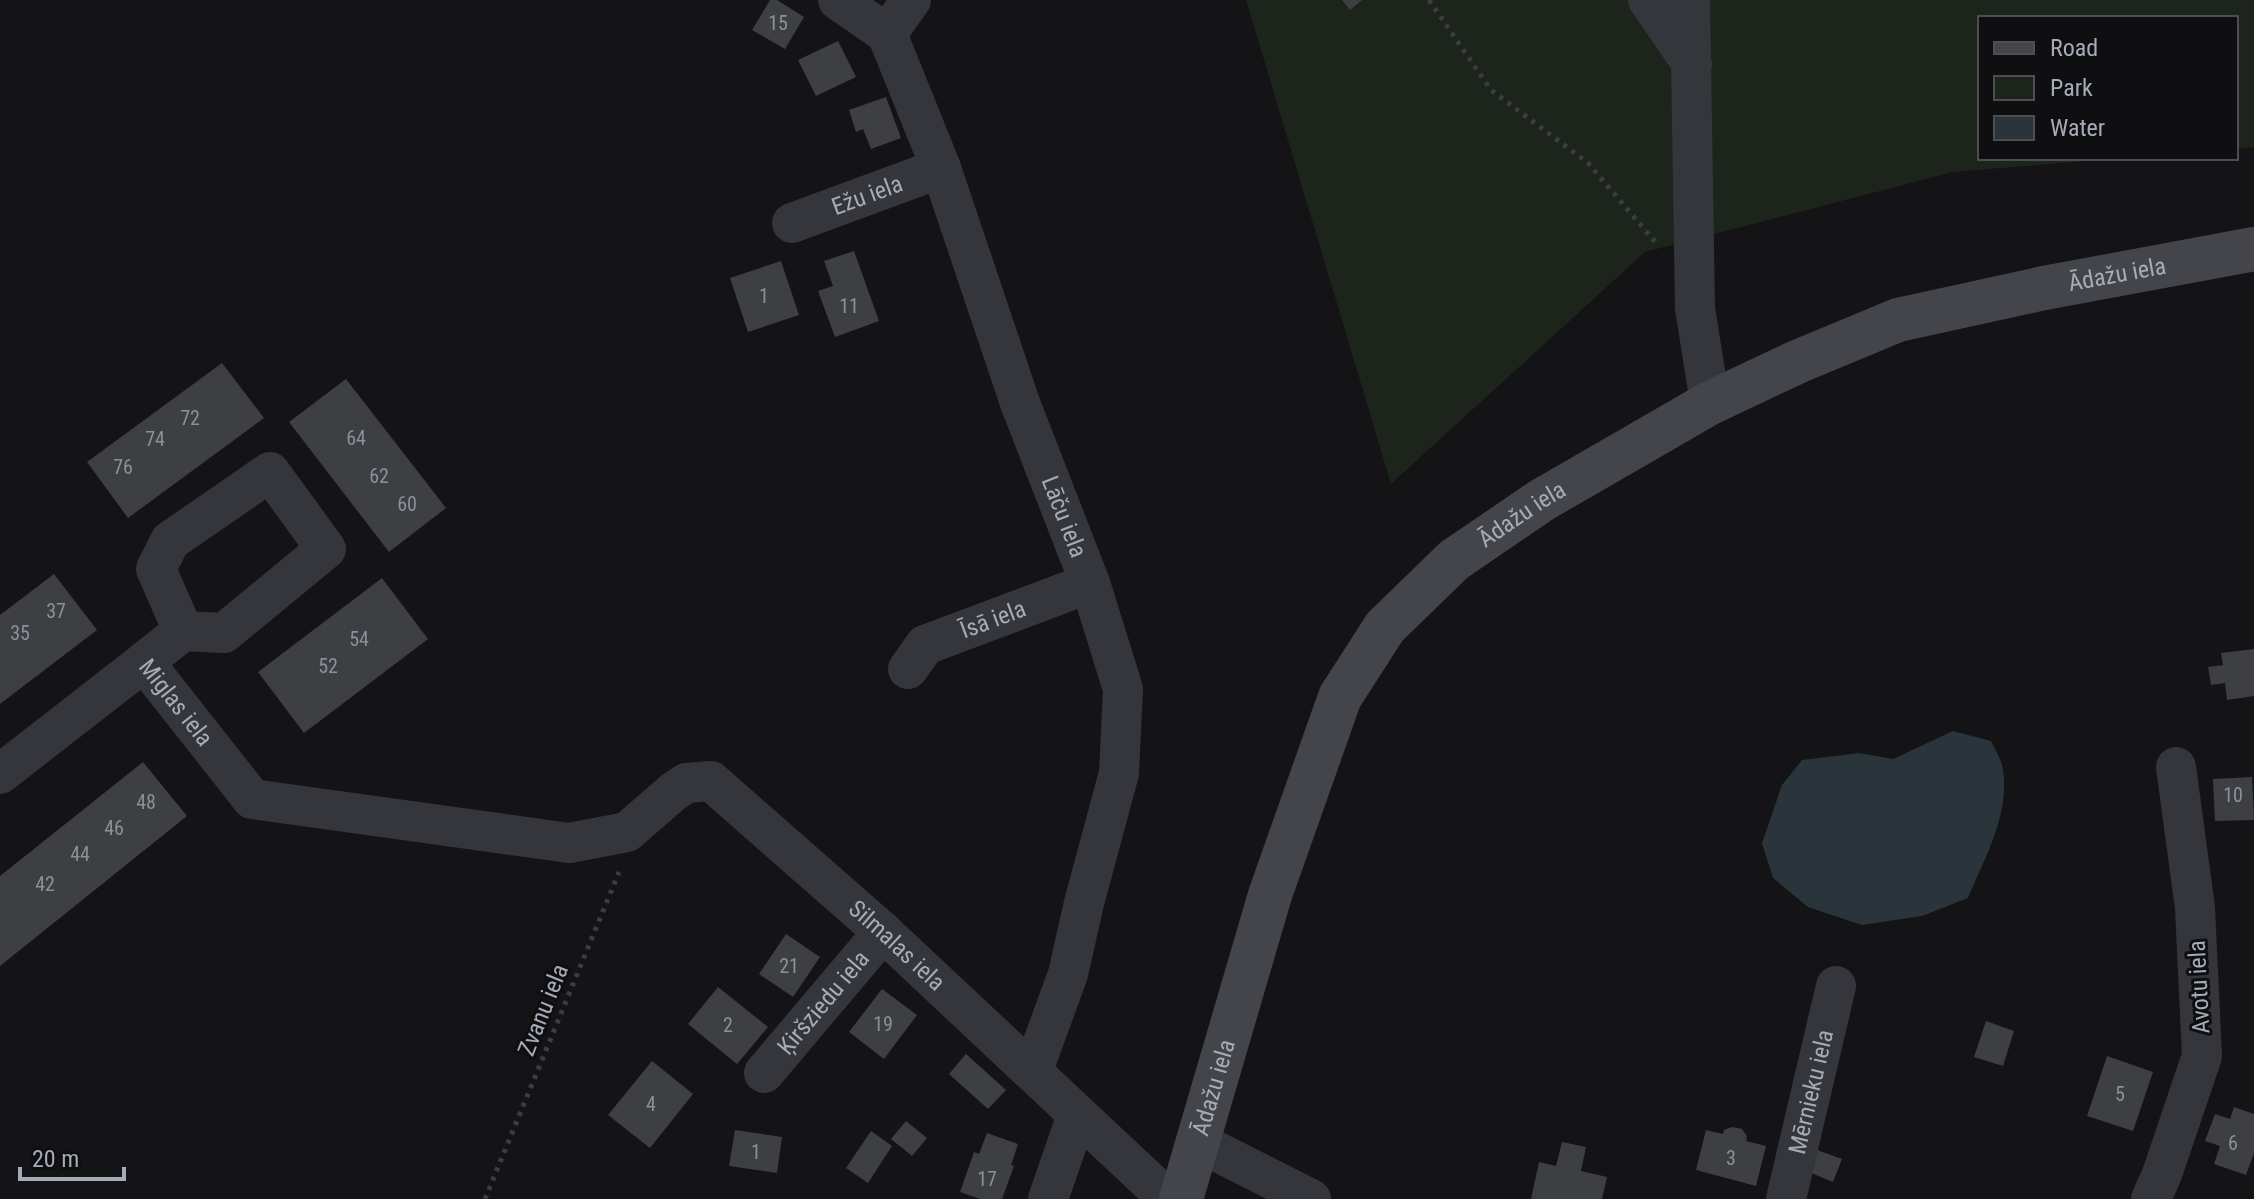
<svg xmlns="http://www.w3.org/2000/svg" width="2254" height="1199" font-family="'Roboto Condensed',sans-serif">
  <style>
    .green { fill: #1c241c }
    .water { fill: #29343b }
    .building { fill: #3e3f43 }
    .lines { fill: none; stroke-linecap: round; stroke-linejoin: round }
    .path { stroke: #3b3d42; stroke-width: 5; stroke-dasharray: 4 6; stroke-linecap: butt }
    .street { stroke: #35363b; stroke-width: 40 }
    .secondary { stroke: #43454b; stroke-width: 44 }
    .labels { text-anchor: middle; stroke-width: 6; stroke-linejoin: round; paint-order: stroke }
    .number-label { font-size: 20px; fill: #8b919a }
    .street-label { font-size: 24px; fill: #a5acb7; stroke: #0f0f11 }
  </style>
  <rect width="100%" height="100%" fill="#141416"/>
  <polygon class="green" points="1246,0 2254,0 2254,147 2236,149 2236,18 1980,18 1980,158 2122,158 1953,172 1645,252 1391,484"/>
  <path class="water" d="M1953,731l38,10c4,9 11,19 12,29 7,45 -19,89 -35,128l-46,18 -60,9 -54,-18 -35,-29 -11,-35 20,-58 20,-25 57,-7 34,6z"/>
  <g class="building">
    <polygon points="770,0 777,0 804,17 785,49 752,30"/>
    <polygon points="1342,0 1362,0 1350,10"/>
    <polygon points="838,41 856,77 816,96 798,60"/>
    <polygon points="886,97 901,138 871,149 863,129 856,132 849,110"/>
    <polygon points="854,251 879,321 835,337 818,291 833,286 824,261"/>
    <polygon points="781,261 799,315 748,332 730,278"/>
    <polygon points="222,363 264,418 128,518 87,462"/>
    <polygon points="346,379 446,508 389,552 289,422"/>
    <polygon points="54,574 97,630 0,704 0,615"/>
    <polygon points="382,578 428,639 304,733 258,672"/>
    <polygon points="2254,649 2254,696 2227,700 2225,683 2211,685 2208,667 2223,665 2221,653"/>
    <polygon points="143,762 187,816 0,966 0,876"/>
    <polygon points="2252,777 2254,820 2215,821 2213,779"/>
    <polygon points="786,934 820,957 793,997 759,974"/>
    <polygon points="718,987 768,1027 737,1064 688,1024"/>
    <polygon points="882,989 917,1015 884,1059 849,1032"/>
    <polygon points="1986,1021 2014,1031 2003,1066 1974,1057"/>
    <polygon points="966,1054 1006,1090 988,1109 949,1074"/>
    <polygon points="2107,1056 2153,1072 2133,1131 2087,1116"/>
    <polygon points="652,1061 693,1094 650,1148 608,1115"/>
    <polygon points="2234,1107 2254,1114 2254,1153 2246,1175 2214,1164 2220,1146 2205,1141 2215,1114 2230,1119"/>
    <polygon points="906,1121 927,1138 912,1156 891,1139"/>
    <polygon points="1732,1127 1742,1129 1747,1136 1746,1141 1766,1146 1756,1186 1696,1170 1706,1130 1723,1134 1724,1130"/>
    <polygon points="735,1130 782,1137 777,1173 729,1166"/>
    <polygon points="871,1131 892,1146 868,1183 846,1168"/>
    <polygon points="987,1133 1018,1144 1011,1165 1014,1166 1002,1199 980,1199 960,1192 974,1152 979,1154"/>
    <polygon points="1562,1142 1586,1147 1581,1171 1607,1177 1602,1199 1531,1199 1539,1162 1556,1166"/>
    <polygon points="1817,1150 1842,1159 1833,1182 1809,1172"/>
  </g>
  <g class="lines">
    <g class="path">
      <polyline points="1429,0 1491,90 1588,163 1656,243"/>
      <polyline points="485,1199 619,872"/>
    </g>
    <g class="street">
      <path id="s1" d="M838,0l49,34 54,134 79,235 70,180 33,106 -4,84 -35,130 -16,71 -35,96"/>
      <polyline points="1648,0 1692,64"/>
      <polyline points="1690,0 1695,308 1710,403"/>
      <polyline points="887,34 911,0"/>
      <path id="s2" d="M792,223l149,-55"/>
      <polyline points="144,662 183,631 224,633 326,549 270,472 170,541 156,569 183,631"/>
      <path id="s3" d="M908,669l17,-24 165,-62"/>
      <path id="s4" d="M0,774l144,-112 108,137 317,44 58,-11 46,-40 13,-9 25,-2 172,151 285,267"/>
      <path id="s5" d="M764,1073l119,-141"/>
      <polyline points="1198,1142 1311,1199"/>
      <polyline points="1048,1199 1077,1115"/>
      <path id="s6" d="M1786,1199l50,-213"/>
      <polyline points="2151,1199 2162,1174 2202,1056 2195,908 2176,767"/>
    </g>
    <path class="secondary" id="s7" d="M1181,1199l89,-304 70,-198 45,-70 69,-67 88,-60 168,-97 87,-41 101,-42 146,-32 210,-39"/>
  </g>
  <g class="labels">
    <g class="number-label">
      <text x="778" y="30">15</text>
      <text x="764" y="303">1</text>
      <text x="849" y="313">11</text>
      <text x="190" y="425">72</text>
      <text x="356" y="445">64</text>
      <text x="155" y="446">74</text>
      <text x="123" y="474">76</text>
      <text x="379" y="483">62</text>
      <text x="407" y="511">60</text>
      <text x="56" y="618">37</text>
      <text x="20" y="640">35</text>
      <text x="359" y="646">54</text>
      <text x="328" y="673">52</text>
      <text x="2233" y="802">10</text>
      <text x="146" y="809">48</text>
      <text x="114" y="835">46</text>
      <text x="80" y="861">44</text>
      <text x="45" y="891">42</text>
      <text x="789" y="973">21</text>
      <text x="883" y="1031">19</text>
      <text x="728" y="1032">2</text>
      <text x="2120" y="1101">5</text>
      <text x="651" y="1111">4</text>
      <text x="2233" y="1150">6</text>
      <text x="756" y="1159">1</text>
      <text x="1731" y="1165">3</text>
      <text x="987" y="1186">17</text>
    </g>
    <g class="street-label">
      <text dy="8" stroke="none"><textPath href="#s2" startOffset="80">Ežu iela</textPath></text>
      <text dy="8" stroke="none"><textPath href="#s7" startOffset="1436">Ādažu iela</textPath></text>
      <text dy="8" stroke="none"><textPath href="#s7" startOffset="788">Ādažu iela</textPath></text>
      <text dy="8" stroke="none"><textPath href="#s1" startOffset="574">Lāču iela</textPath></text>
      <text dy="8" stroke="none"><textPath href="#s3" startOffset="102">Īsā iela</textPath></text>
      <text dy="8" stroke="none"><textPath href="#s4" startOffset="234">Miglas iela</textPath></text>
      <text dy="8" stroke="none"><textPath href="#s4" startOffset="1086">Silmalas iela</textPath></text>
      <text transform="translate(2199 987) rotate(-93)" y="8">Avotu iela</text>
      <text dy="8" stroke="none"><textPath href="#s5" startOffset="92">Ķiršziedu iela</textPath></text>
      <text transform="translate(543 1010) rotate(-68)" y="8">Zvanu iela</text>
      <text dy="8" stroke="none"><textPath href="#s7" startOffset="116">Ādažu iela</textPath></text>
      <text dy="8" stroke="none"><textPath href="#s6" startOffset="110">Mērnieku iela</textPath></text>
    </g>
  </g>
  <rect x="1978" y="16" width="260" height="144" fill="#0f0f11" stroke="#4b4e53" stroke-width="2"/>
  <rect x="1994" y="42" width="40" height="12" fill="#43454b" stroke="#4b4e53" stroke-width="2"/>
  <text x="2050" y="56" font-size="24" fill="#a5acb7">Road</text>
  <rect x="1994" y="76" width="40" height="24" fill="#1c241c" stroke="#4b4e53" stroke-width="2"/>
  <text x="2050" y="96" font-size="24" fill="#a5acb7">Park</text>
  <rect x="1994" y="116" width="40" height="24" fill="#29343b" stroke="#4b4e53" stroke-width="2"/>
  <text x="2050" y="136" font-size="24" fill="#a5acb7">Water</text>
  <path d="M20 1167v12h104v-12" fill="none" stroke="#a5acb7" stroke-width="4"/>
  <text x="32" y="1167" font-size="24" fill="#a5acb7" stroke="#0f0f11" stroke-width="6" paint-order="stroke">20 m</text>
</svg>
